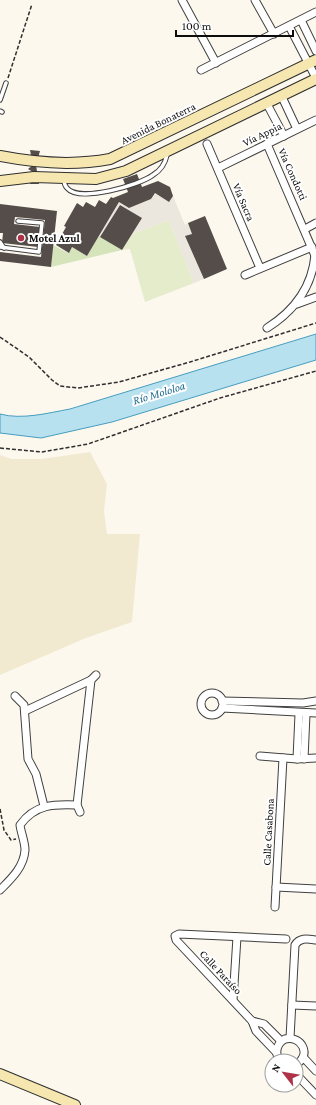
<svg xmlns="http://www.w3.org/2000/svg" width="316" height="1105" font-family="'Crimson Pro',serif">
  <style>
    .farmland { fill: #f1ead1 }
    .green { fill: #d5e4bb }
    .pitch { fill: #e5eccc }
    .plaza { fill: #ece7de }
    .water { fill: #b8e1ef; stroke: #469dbf }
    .building { fill: #544d4a }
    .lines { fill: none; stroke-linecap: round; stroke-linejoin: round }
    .lane-casing { stroke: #404040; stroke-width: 5.5 }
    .street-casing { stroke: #404040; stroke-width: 9 }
    .secondary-casing { stroke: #2f2f2f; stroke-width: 12 }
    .path { stroke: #2f2f2f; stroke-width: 1.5; stroke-dasharray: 4 2; stroke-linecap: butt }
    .lane { stroke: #fff; stroke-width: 3.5 }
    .street { stroke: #fff; stroke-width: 7 }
    .secondary { stroke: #f6e6b0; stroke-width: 10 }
    .poi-dot { fill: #ae3348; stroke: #fff; stroke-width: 1.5 }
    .labels { text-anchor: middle; stroke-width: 4; stroke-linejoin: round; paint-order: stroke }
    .street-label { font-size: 11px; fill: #0d0d0d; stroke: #fff }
    .poi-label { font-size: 11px; font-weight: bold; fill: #0d0d0d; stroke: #fff; text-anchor: start }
    .water-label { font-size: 12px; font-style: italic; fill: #236e91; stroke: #fff }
  </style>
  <rect width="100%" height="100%" fill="#fdf8ee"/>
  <polygon class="farmland" points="90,452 107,484 104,511 107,534 140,534 132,622 86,638 0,675 0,455 12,459 41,459"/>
  <polygon class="green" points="99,236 122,250 51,267 53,245 68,253 72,247 87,256"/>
  <polygon class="pitch" points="169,220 194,283 145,302 130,249 122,250 132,234"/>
  <polygon class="plaza" points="155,193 169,202 173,196 185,225 188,223 192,234 185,237 204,279 194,283 169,220 132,234 142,218 120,205 100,237 99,236 119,202 129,208 151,199"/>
  <path class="water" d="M316,334v26l-204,62 -71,16 -41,-5v-19c22,6 48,-1 70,-5z"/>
  <g class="building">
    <polygon points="30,150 40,151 36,165 39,184 30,184 33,172 28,169 33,165"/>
    <polygon points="137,174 142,187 158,181 170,187 173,196 169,202 155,193 151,199 129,208 119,202 87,256 72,247 69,253 56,245 66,227 64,226 77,203 83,207 86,202 95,207 99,200 106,204 111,197 113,198 128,192 123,179"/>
    <polygon points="0,204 57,211 51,267 0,261 0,252 41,257 45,220 15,217 14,224 40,227 38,247 2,243 3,233 0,233"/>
    <polygon points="120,205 142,218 122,250 100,237"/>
    <polygon points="205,216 227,269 204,279 185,236 192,234 188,223"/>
  </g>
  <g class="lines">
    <defs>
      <g id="lane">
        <polyline points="0,100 6,83"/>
        <polyline points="0,111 2,112"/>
        <path d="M64,179c0,3 1,7 3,9 12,15 73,-3 86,-13 7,-4 12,-11 14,-20"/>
        <polyline points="0,242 4,248"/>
        <polyline points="0,247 39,252 42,223 18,221"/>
      </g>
      <g id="street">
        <polyline points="182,0 216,63"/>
        <polyline points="255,0 274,34"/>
        <polyline points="301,20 316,51"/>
        <polyline points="289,26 316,78"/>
        <polyline points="201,70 316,12"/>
        <polyline points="282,97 297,129"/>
        <polyline points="267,104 284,136"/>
        <polyline points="207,144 260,268"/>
        <polyline points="267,144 316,258"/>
        <polyline points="218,168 316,120"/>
        <polyline points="305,229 316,223"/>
        <polyline points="245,275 312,247"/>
        <polyline points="297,304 316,297"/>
        <path d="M267,328c27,-17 45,-40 48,-73"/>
        <circle cx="212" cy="704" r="11"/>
        <polyline points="15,696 24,705 28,759 36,774 44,806"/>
        <polyline points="222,701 303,703 316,701"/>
        <polyline points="222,708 316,713"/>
        <polyline points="25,711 91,680"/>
        <polyline points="260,756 297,759 316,758"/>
        <polyline points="297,759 299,714"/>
        <polyline points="304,759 306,714"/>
        <polyline points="80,812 77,805 91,680 96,675"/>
        <polyline points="276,887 316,889"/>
        <path d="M0,890c11,-11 24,-23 25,-40 0,-8 -4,-17 -5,-25 15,-21 34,-21 57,-20"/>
        <polyline points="275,907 283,758"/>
        <polyline points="233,1000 237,937"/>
        <polyline points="292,1005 316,1006"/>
        <polyline points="252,1021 264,1024 281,1041"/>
        <path d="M290,1038l5,-93c5,-8 13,-6 21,-5"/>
        <polyline points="276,1052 256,1031 252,1021 176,940 175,936 179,934 286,939"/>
        <polyline points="303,1057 316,1071"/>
        <path d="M280,1061c-6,-8 -3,-18 5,-22 17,-4 27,17 11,25"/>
        <polyline points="296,1074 316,1095"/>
      </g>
      <g id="secondary">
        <path d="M0,156c36,7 73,10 110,3l206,-99"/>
        <polyline points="0,181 34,177 96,179 126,171 316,79"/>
        <polyline points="0,1074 75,1105"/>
      </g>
    </defs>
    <use href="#lane" class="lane-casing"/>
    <use href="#street" class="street-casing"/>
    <use href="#secondary" class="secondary-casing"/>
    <g class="path">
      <polyline points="8,78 32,4"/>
      <polyline points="0,337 29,357 52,380 60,386 78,388 119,382 190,362 316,323"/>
      <polyline points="0,448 42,452 88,444 220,398 316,371"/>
      <polyline points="0,809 4,830 11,840 16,839"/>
    </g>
    <use href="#lane" class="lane"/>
    <use href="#street" class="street"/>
    <use href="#secondary" class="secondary"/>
  </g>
  <circle class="poi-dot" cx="21" cy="238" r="4"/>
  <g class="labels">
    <g class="street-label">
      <text transform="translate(158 123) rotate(-26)" y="4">Avenida Bonaterra</text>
      <text transform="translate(262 134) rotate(-26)" y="4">Vía Appia</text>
      <text transform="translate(293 174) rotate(66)" y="4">Vía Condotti</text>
      <text transform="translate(244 202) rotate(67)" y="4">Vía Sacra</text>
      <text transform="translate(268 832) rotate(-87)" y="4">Calle Casabona</text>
      <text transform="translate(221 972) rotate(47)" y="4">Calle Paraíso</text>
    </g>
    <g class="poi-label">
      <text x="29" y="242">Motel Azul</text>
    </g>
    <g class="water-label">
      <text transform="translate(159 393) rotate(-17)" y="4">Río Mololoa</text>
    </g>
  </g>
  <g transform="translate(284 1073) rotate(301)"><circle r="19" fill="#ffffff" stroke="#9e9e9e"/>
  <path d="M0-3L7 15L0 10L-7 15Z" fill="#ae3348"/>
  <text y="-6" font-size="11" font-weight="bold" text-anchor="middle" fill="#0d0d0d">N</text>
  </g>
  <path d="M176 30v6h117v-6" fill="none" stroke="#0d0d0d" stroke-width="2"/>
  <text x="182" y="30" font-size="12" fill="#0d0d0d" stroke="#ffffff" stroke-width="3" paint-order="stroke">100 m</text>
</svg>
